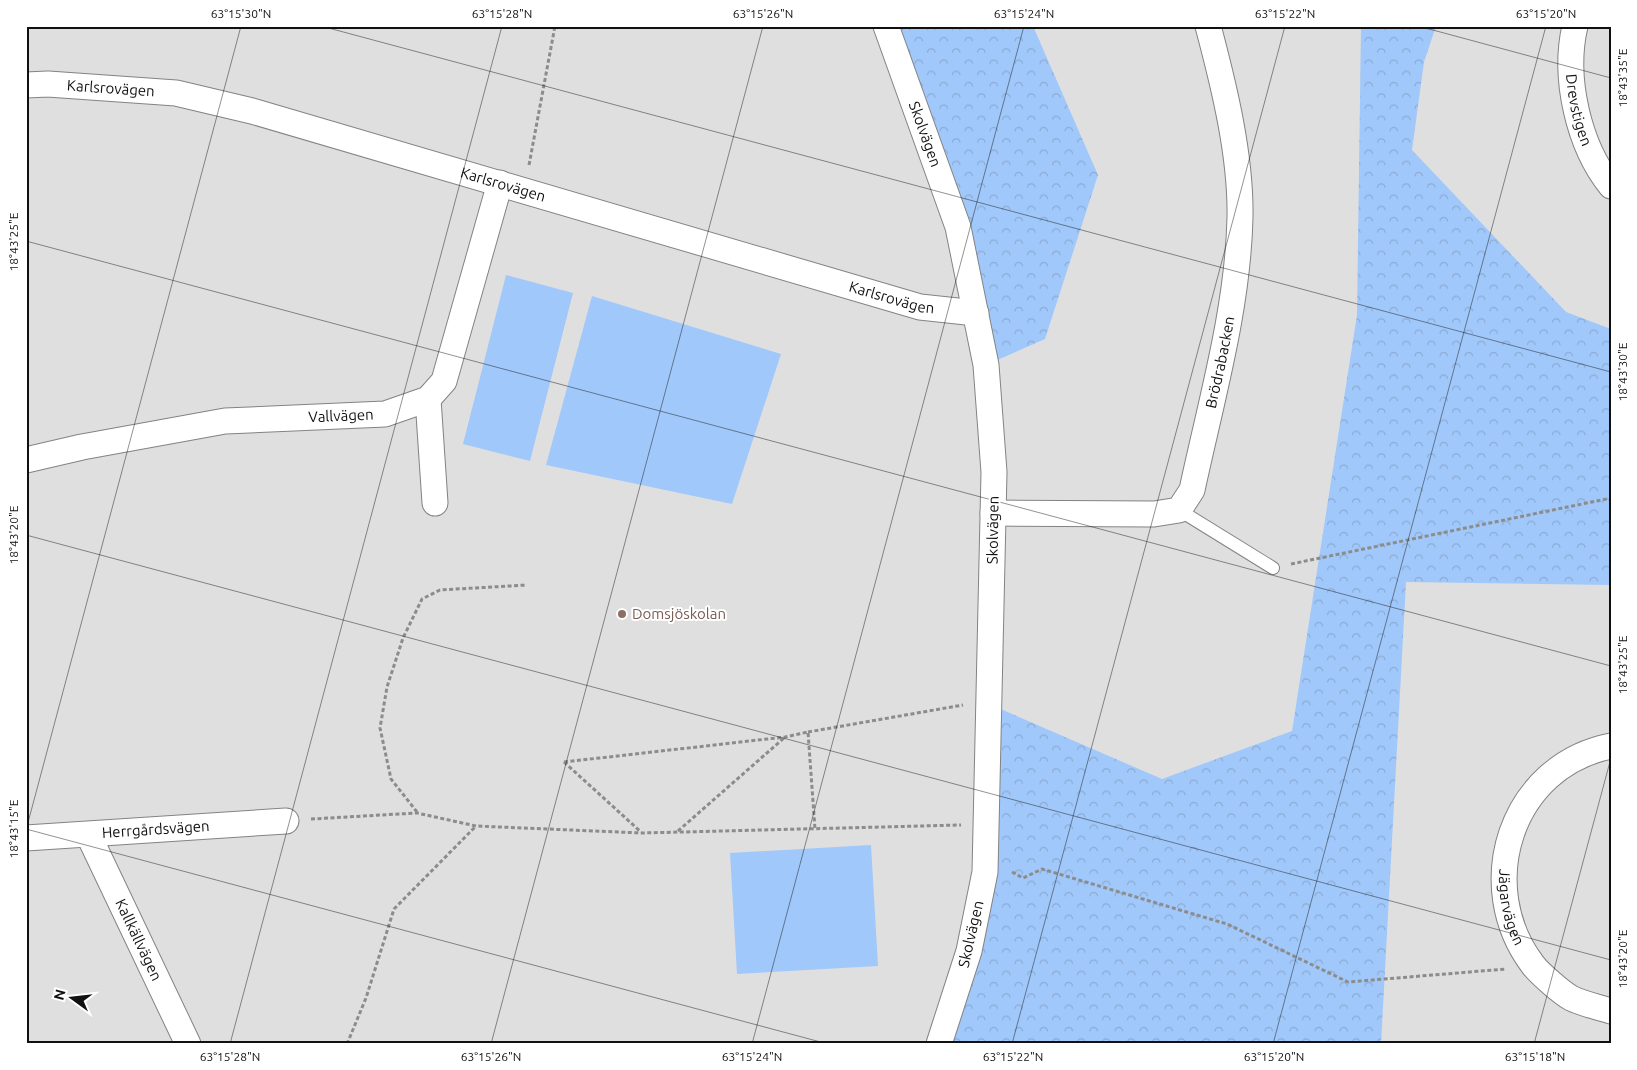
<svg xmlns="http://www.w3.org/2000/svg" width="1637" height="1070" font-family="Ubuntu,sans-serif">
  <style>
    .forest { fill: url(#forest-crowns) }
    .pitch { fill: #a1c8fa }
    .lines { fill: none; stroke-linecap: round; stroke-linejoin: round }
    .service-casing { stroke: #838384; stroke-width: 14 }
    .minor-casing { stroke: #838384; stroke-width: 27 }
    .path { stroke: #8c8c8d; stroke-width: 3; stroke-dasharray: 4 2.5; stroke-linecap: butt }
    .service { stroke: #fff; stroke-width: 12 }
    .minor { stroke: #fff; stroke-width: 25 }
    .ticks { fill: none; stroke: #101010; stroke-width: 1; stroke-opacity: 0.45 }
    .education-dot { fill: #8d6e63; stroke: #fff; stroke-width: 2 }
    .labels { text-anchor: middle; stroke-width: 4; stroke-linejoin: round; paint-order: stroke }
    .street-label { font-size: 15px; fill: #101010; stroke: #fff }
    .education-label { font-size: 15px; fill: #785e54; stroke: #fff; text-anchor: start }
    .neatline { fill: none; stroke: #101010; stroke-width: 2 }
    .ticks-label { font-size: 12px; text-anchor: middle; fill: #101010 }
  </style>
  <defs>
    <pattern id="forest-crowns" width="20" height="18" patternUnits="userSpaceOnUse" patternTransform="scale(1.25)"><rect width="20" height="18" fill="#a1c8fa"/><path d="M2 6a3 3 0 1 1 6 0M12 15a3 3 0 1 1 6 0" fill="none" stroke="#8aabd5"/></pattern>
  </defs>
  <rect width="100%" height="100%" fill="#dfdfe0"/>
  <g class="forest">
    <polygon points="886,26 1033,26 1098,175 1045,339 986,365"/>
    <polygon points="1361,26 1436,26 1424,62 1412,150 1566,312 1611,329 1611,585 1406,582 1381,1044 939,1044 969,951 989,704 1162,779 1292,731 1357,315"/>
  </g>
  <g class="pitch">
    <polygon points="506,275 573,293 530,461 463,444"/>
    <polygon points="592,296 781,354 732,504 546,465"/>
    <polygon points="871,845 878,966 737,974 730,853"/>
  </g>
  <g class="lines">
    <defs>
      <polyline id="service" points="1179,510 1273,568"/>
      <g id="minor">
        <path id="s1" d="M886,26l72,201 28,138 8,107 -9,400 -16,79 -30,93"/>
        <path id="s2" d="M1575,26c-12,51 3,119 36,160"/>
        <path id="s3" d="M26,85l22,-1 128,9 76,18 668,196 56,6"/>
        <polyline points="428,399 435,503"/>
        <path id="s4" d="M26,460l56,-13 143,-26 160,-7 43,-15 16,-18 56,-198"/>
        <path id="s5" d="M993,513l161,1 25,-4 13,-20c19,-89 46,-181 48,-273 1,-62 -16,-131 -32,-191"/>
        <path id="s6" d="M1611,746c-101,20 -138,140 -78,219 7,9 29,28 38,33 12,6 27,9 40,13"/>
        <path id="s7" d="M89,836l99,208"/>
        <path id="s8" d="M26,838l260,-17"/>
      </g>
    </defs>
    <use href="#service" class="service-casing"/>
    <use href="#minor" class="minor-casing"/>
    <g class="path">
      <polyline points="529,165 555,26"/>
      <polyline points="1291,564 1611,498"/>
      <polyline points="808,732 963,705"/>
      <polyline points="564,762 785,737 808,732 815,829"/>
      <polyline points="564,762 641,832"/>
      <polyline points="417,812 391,779 380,728 387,687 403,638 422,599 440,590 527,585"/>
      <polyline points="311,819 417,813 476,826 642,833 961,825"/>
      <polyline points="678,831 784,738"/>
      <polyline points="1012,872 1023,878 1042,869 1227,924 1348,982 1506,969"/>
      <polyline points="347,1044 366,998 394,909 476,826"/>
    </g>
    <use href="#service" class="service"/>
    <use href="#minor" class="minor"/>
  </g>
  <path class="ticks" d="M321,26l1290,346M1418,26l193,52M26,241l1585,425M26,535l1585,425M26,829l802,215M26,830l215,-804M230,1044l272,-1018M491,1044l272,-1018M752,1044l272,-1018M1012,1044l273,-1018M1273,1044l273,-1018M1534,1044l77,-286"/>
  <circle class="education-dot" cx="622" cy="614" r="5"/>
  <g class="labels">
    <g class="street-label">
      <text dy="5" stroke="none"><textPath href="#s3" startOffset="85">Karlsrovägen</textPath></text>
      <text dy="5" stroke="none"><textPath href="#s2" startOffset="85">Drevstigen</textPath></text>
      <text dy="5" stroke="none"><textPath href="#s1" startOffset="115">Skolvägen</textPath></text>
      <text dy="5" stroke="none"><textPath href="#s3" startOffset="490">Karlsrovägen</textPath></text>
      <text dy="5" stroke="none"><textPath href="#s3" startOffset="895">Karlsrovägen</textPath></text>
      <text dy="5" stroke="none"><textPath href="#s5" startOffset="341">Brödrabacken</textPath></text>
      <text dy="5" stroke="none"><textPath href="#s4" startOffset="319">Vallvägen</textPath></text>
      <text transform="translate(993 530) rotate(-89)" y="5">Skolvägen</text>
      <text dy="5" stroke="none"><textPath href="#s8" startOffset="130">Herrgårdsvägen</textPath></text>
      <text dy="5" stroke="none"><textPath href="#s6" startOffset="214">Jägarvägen</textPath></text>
      <text transform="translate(971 934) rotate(-77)" y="5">Skolvägen</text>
      <text dy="5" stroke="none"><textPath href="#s7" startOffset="115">Kallkällvägen</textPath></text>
    </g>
    <g class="education-label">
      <text x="632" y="619">Domsjöskolan</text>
    </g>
  </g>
  <rect width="1637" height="1070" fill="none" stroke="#ffffff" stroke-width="55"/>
  <g transform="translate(72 998) rotate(285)" stroke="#ffffff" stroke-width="4" paint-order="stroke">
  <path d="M0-4L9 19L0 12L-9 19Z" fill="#101010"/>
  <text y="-8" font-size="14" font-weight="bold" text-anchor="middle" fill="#101010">N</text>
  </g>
  <rect x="28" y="28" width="1582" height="1014" class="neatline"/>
  <g class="ticks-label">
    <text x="241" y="18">63°15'30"N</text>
    <text x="502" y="18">63°15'28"N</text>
    <text x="763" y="18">63°15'26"N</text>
    <text x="1024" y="18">63°15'24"N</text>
    <text x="1285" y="18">63°15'22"N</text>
    <text x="1546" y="18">63°15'20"N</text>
    <text transform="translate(1623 78) rotate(-90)" y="4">18°43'35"E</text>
    <text transform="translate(14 242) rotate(-90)" y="4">18°43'25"E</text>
    <text transform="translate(1623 372) rotate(-90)" y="4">18°43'30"E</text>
    <text transform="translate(14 535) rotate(-90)" y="4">18°43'20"E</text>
    <text transform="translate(1623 665) rotate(-90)" y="4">18°43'25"E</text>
    <text transform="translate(14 829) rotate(-90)" y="4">18°43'15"E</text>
    <text transform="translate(1623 959) rotate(-90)" y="4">18°43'20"E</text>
    <text x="230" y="1061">63°15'28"N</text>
    <text x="491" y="1061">63°15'26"N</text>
    <text x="752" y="1061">63°15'24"N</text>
    <text x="1013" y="1061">63°15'22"N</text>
    <text x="1274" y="1061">63°15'20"N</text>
    <text x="1535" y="1061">63°15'18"N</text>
  </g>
</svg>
